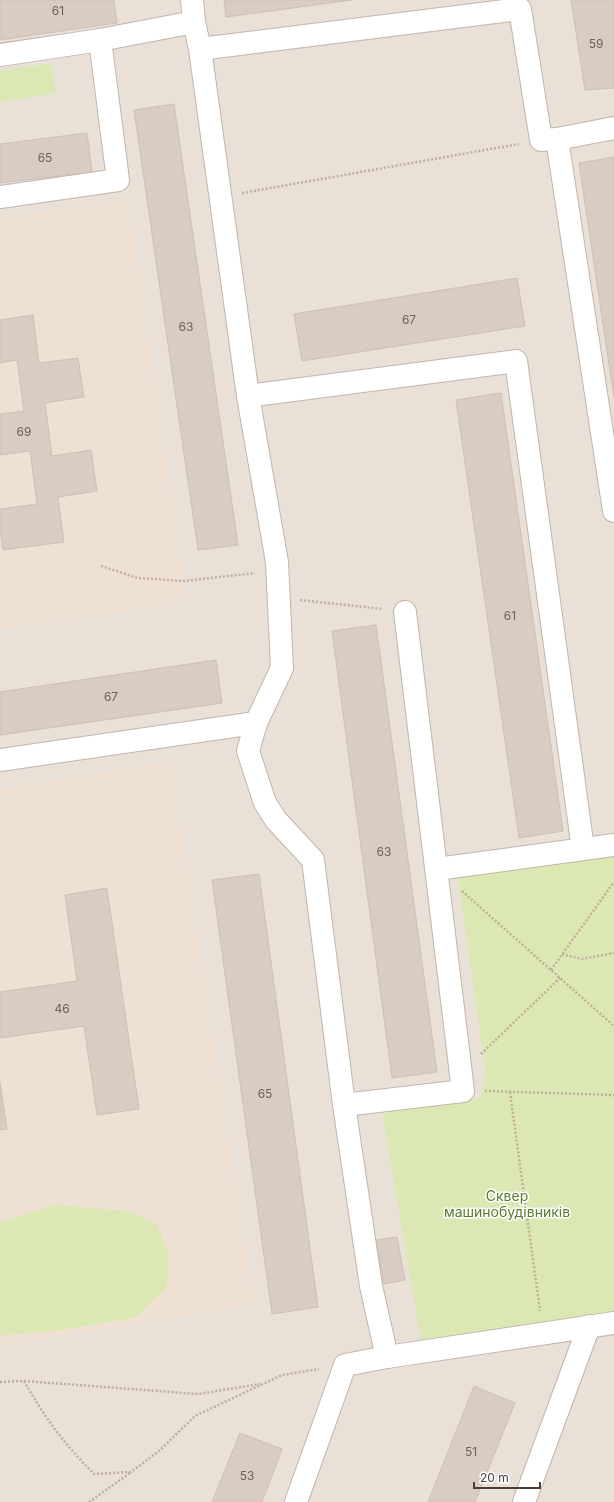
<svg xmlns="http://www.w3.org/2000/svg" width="614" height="1502" font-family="Inter,sans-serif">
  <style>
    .residential { fill: #e9e0d8 }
    .education { fill: #eee1d4 }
    .green { fill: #dbe8b3 }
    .building { fill: #d9ccc2; stroke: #d1bfb2 }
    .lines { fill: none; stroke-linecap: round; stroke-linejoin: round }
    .minor-casing { stroke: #c0b5ac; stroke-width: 24 }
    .path { stroke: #c2ae9d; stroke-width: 2.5; stroke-dasharray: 2 2; stroke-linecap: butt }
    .minor { stroke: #fff; stroke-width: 22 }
    .labels { text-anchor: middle; stroke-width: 3; stroke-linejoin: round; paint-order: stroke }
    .number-label { font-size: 12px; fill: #6d625a }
    .park-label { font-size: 14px; fill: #597b2a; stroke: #fff }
  </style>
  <rect width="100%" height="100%" fill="#f5efea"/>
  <rect class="residential" x="0" y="0" width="614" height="1502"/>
  <g class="education">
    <polygon points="129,199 188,602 0,630 0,217"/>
    <polygon points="171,761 255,1305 0,1346 0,789"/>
  </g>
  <g class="green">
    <polygon points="51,63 56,93 0,102 0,71"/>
    <polygon points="614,852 614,1313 421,1340 382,1110 481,1098 486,1072 458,875"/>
    <polygon points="55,1205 130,1211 157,1225 169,1254 167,1287 136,1317 70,1329 0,1336 0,1223"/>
  </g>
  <g class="building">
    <polygon points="0,0 114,0 117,23 0,40"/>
    <polygon points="224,0 352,0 226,17"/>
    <polygon points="571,0 614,0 614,88 585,90"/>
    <polygon points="174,104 238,545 198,550 134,110"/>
    <polygon points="87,133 92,172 0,183 0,144"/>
    <polygon points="614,157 614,398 579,163"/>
    <polygon points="517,278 525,326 302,361 294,314"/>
    <polygon points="33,315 39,363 78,358 84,397 45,403 52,456 91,450 97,491 58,497 64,542 3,550 0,529 0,509 37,504 30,451 0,455 0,414 24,411 17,360 0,363 0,320"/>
    <polygon points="501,393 563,831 519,838 456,400"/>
    <polygon points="376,625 437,1072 392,1078 332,631"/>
    <polygon points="216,660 222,703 0,735 0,692"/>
    <polygon points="259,874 318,1307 272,1314 212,880"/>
    <polygon points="107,888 139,1109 97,1115 84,1026 0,1038 0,992 77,981 65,895"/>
    <polygon points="0,1082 7,1129 0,1130"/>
    <polygon points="397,1237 405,1280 384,1284 376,1240"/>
    <polygon points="474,1386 515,1403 475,1502 428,1502"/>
    <polygon points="240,1433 282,1449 262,1502 212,1502"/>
  </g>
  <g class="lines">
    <defs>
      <g id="minor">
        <polyline points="194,22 200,49 520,9 541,140 557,139 614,128"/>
        <polyline points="200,49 248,396 516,361 583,849"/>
        <polyline points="0,55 100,40 194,22 192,0"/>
        <polyline points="557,139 614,511"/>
        <polyline points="0,197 118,180 100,40"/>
        <polyline points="248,396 277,562 282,668 256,723 248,751 265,803 276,820 313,860 344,1105 463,1091 405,612"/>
        <polyline points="0,760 256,723"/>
        <polyline points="437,869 614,845"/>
        <polyline points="344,1105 371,1286 387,1357"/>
        <polyline points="296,1502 345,1365 387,1357 614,1323"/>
        <polyline points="524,1502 589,1326"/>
      </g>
    </defs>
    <use href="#minor" class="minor-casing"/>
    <g class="path">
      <polyline points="242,193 519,144"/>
      <polyline points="101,566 138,578 184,581 255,573"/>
      <polyline points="300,600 383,609"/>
      <polyline points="462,891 614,1026"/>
      <polyline points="562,954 582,959 614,953"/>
      <polyline points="551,970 614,882"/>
      <polyline points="481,1054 560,978"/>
      <polyline points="485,1091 614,1095"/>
      <polyline points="510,1092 540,1311"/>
      <polyline points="24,1381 198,1394 260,1384"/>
      <path d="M0,1382l24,-1c21,37 40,63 70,93l37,-2 28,-21 36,-35 87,-41 37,-6"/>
      <polyline points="89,1502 130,1473"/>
    </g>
    <use href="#minor" class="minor"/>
  </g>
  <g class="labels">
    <g class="number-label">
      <text x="58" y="15">61</text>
      <text x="596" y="48">59</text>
      <text x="45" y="162">65</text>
      <text x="409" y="324">67</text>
      <text x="186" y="331">63</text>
      <text x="24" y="436">69</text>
      <text x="510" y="620">61</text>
      <text x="111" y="701">67</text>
      <text x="384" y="856">63</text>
      <text x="62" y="1013">46</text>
      <text x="265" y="1098">65</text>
      <text x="471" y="1456">51</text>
      <text x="247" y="1480">53</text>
    </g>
    <g class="park-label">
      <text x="507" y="1201">Сквер<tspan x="507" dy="16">машинобудівників</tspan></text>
    </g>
  </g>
  <path d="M474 1482v6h66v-6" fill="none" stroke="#493f38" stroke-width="2"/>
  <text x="480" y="1482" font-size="12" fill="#493f38" stroke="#ffffff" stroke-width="3" paint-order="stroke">20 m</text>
</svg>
